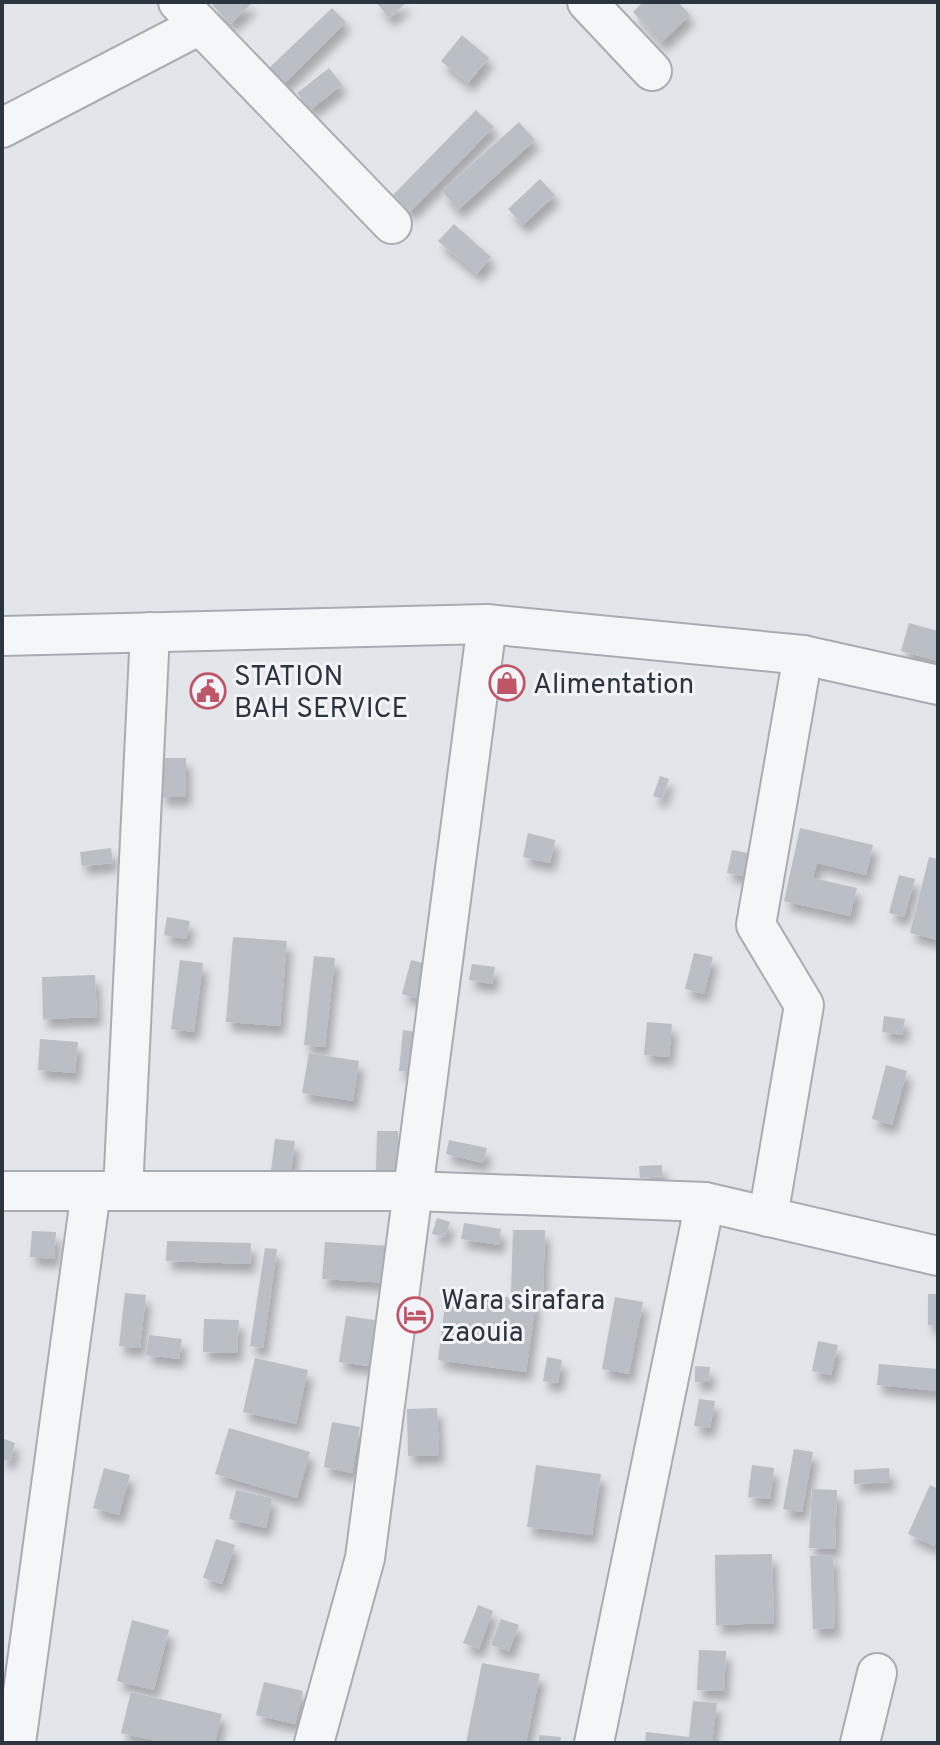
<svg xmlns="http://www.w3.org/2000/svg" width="940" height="1745" font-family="Overpass,sans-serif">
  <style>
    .building { fill: #babfc5; filter: url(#shadow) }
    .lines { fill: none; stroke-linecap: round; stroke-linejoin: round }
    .street-casing { stroke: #a8acb3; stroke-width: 42 }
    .street { stroke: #f5f6f8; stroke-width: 38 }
    .labels { text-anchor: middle; stroke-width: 6; stroke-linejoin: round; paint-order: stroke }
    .poi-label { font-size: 28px; fill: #2c343f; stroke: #f2f4f7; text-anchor: start }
  </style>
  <defs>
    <filter id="shadow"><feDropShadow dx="5" dy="9" stdDeviation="4" flood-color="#0004"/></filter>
  </defs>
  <rect width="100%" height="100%" fill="#e2e5e9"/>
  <g class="building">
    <polygon points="215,2 253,2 231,24 212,5"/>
    <polygon points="376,2 407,2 389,18"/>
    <polygon points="643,2 678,2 690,15 661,43 633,12"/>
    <polygon points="332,8 346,22 283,85 268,69"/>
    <polygon points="462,35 489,58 468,83 441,61"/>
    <polygon points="329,68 342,85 310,110 297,93"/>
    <polygon points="476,110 494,127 410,212 393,195"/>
    <polygon points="519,122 535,140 458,210 442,191"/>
    <polygon points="540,179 555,195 523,225 508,209"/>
    <polygon points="454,224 491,257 477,274 438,241"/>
    <polygon points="909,623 938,631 938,661 901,651"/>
    <rect x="161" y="758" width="25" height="39"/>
    <polygon points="660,776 669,779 662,799 653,796"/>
    <polygon points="800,828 873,845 866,875 817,863 813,878 857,888 850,916 784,901"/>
    <polygon points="528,833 555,840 550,863 523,857"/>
    <polygon points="111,848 113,863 82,866 80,852"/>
    <polygon points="732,850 749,853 745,876 727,873"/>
    <polygon points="929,857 938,859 938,940 910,933"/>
    <polygon points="899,875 915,879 904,917 889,913"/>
    <polygon points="167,917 190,921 186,939 164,935"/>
    <polygon points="233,937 287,941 280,1026 226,1022"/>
    <polygon points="694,953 713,957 704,994 685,989"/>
    <polygon points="314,956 335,958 325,1047 304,1045"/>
    <polygon points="180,960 203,963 194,1032 171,1029"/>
    <polygon points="411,960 431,965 422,1000 402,994"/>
    <polygon points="472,964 495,967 492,984 469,980"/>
    <polygon points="95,975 97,1017 43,1019 42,977"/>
    <polygon points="884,1016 905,1019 902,1035 882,1032"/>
    <polygon points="647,1022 672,1024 669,1057 644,1055"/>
    <polygon points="403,1030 417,1032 413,1072 399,1071"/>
    <polygon points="40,1039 78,1042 75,1073 38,1070"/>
    <polygon points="309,1053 359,1061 353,1101 302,1093"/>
    <polygon points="886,1065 907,1071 892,1125 872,1119"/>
    <polygon points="377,1131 398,1131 398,1171 376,1171"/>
    <polygon points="275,1139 295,1141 291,1173 271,1171"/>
    <polygon points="449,1140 487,1148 483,1163 446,1154"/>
    <polygon points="662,1165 662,1176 640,1178 639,1166"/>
    <polygon points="437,1218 450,1222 445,1237 432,1234"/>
    <polygon points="464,1223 501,1229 499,1245 461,1239"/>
    <polygon points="513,1230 545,1230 543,1292 511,1292"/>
    <polygon points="32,1231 56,1232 54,1259 30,1257"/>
    <polygon points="167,1241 251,1243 250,1264 166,1261"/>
    <polygon points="325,1242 391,1246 388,1283 322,1279"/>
    <polygon points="265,1248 277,1249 263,1348 250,1346"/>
    <polygon points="447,1289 536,1301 526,1372 438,1360"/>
    <polygon points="125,1293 146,1295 140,1348 119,1346"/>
    <rect x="928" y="1294" width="10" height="31"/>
    <polygon points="615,1297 643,1302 629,1374 602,1369"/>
    <polygon points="346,1316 375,1320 369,1366 339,1362"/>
    <polygon points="204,1319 239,1320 237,1353 203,1352"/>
    <polygon points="149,1335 182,1339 179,1359 146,1355"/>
    <polygon points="818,1341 838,1345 831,1375 812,1371"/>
    <polygon points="547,1357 562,1360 558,1383 543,1381"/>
    <polygon points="255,1358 308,1370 296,1424 243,1412"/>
    <polygon points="879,1364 938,1369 938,1391 877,1385"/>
    <polygon points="695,1366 710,1367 709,1382 695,1382"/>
    <polygon points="699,1399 715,1401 710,1428 694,1426"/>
    <polygon points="437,1408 439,1455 408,1456 407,1409"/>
    <polygon points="332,1422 360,1427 352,1473 324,1467"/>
    <polygon points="229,1428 310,1452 297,1498 215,1474"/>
    <polygon points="2,1438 15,1443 10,1461 2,1459"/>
    <polygon points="794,1449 813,1452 802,1512 783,1509"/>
    <polygon points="536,1465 601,1474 592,1535 527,1527"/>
    <polygon points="752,1465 774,1468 770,1499 748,1497"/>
    <polygon points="104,1468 130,1475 119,1515 93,1508"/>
    <polygon points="889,1468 890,1482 854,1484 854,1470"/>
    <polygon points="930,1485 938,1489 938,1538 934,1546 908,1534"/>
    <polygon points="812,1489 837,1490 835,1549 809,1548"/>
    <polygon points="236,1490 272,1498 266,1528 229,1519"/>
    <polygon points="216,1539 235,1545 222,1584 203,1578"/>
    <polygon points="772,1554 774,1623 716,1625 715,1555"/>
    <polygon points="833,1555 835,1628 813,1629 810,1556"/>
    <polygon points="478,1605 493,1611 479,1649 463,1643"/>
    <polygon points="501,1619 519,1625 509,1651 491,1645"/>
    <polygon points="132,1620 169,1630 154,1690 117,1681"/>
    <polygon points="699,1650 726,1651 724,1691 697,1690"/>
    <polygon points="482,1663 540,1674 526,1743 466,1743"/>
    <polygon points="264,1682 303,1691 295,1724 256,1715"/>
    <polygon points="131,1692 222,1714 215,1743 165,1743 121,1733"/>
    <polygon points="693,1701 717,1703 712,1743 645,1743 646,1732 689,1737"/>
    <polygon points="539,1735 561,1737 560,1743 539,1743"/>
  </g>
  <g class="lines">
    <defs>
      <g id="street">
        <polyline points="178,2 392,224"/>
        <polyline points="587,2 652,71"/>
        <polyline points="2,128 200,25"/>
        <polyline points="2,636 487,624 803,655 938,685"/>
        <polyline points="2,1191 413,1191 705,1202 938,1256"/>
        <polyline points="123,1191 150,632"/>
        <polyline points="768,1217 804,1005 756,925 803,655"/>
        <polyline points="16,1743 91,1191"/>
        <polyline points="314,1743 365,1558 487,624"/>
        <polyline points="594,1743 705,1202"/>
        <polyline points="860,1743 877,1673"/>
      </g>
    </defs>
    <use href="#street" class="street-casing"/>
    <use href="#street" class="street"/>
  </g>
  <defs>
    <symbol id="shop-ring" viewBox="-11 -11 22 22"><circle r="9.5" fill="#f2f4f7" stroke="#bf5668" stroke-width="1.5"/><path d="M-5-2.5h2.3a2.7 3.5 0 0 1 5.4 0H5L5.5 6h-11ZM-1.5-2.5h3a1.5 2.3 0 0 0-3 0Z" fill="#bf5668"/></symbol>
    <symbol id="civic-ring" viewBox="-11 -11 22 22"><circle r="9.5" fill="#f2f4f7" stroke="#bf5668" stroke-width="1.5"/><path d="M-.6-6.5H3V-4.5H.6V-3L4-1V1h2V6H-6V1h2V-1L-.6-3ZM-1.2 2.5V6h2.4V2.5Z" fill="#bf5668"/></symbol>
    <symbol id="hotel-ring" viewBox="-11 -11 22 22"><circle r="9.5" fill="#f2f4f7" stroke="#bf5668" stroke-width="1.5"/><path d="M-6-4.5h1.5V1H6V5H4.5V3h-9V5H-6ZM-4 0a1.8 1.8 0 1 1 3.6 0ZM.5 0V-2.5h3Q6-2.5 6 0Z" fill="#bf5668"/></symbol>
  </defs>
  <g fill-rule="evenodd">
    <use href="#shop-ring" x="487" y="663" width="40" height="40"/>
    <use href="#civic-ring" x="188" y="671" width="40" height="40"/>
    <use href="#hotel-ring" x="395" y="1295" width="40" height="40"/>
  </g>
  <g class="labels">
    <g class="poi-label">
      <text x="234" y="685">STATION<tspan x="234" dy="32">BAH SERVICE</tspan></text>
      <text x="533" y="693">Alimentation</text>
      <text x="441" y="1309">Wara sirafara<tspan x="441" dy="32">zaouia</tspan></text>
    </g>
  </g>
  <rect width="940" height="1745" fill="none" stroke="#2c343f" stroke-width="8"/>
</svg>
